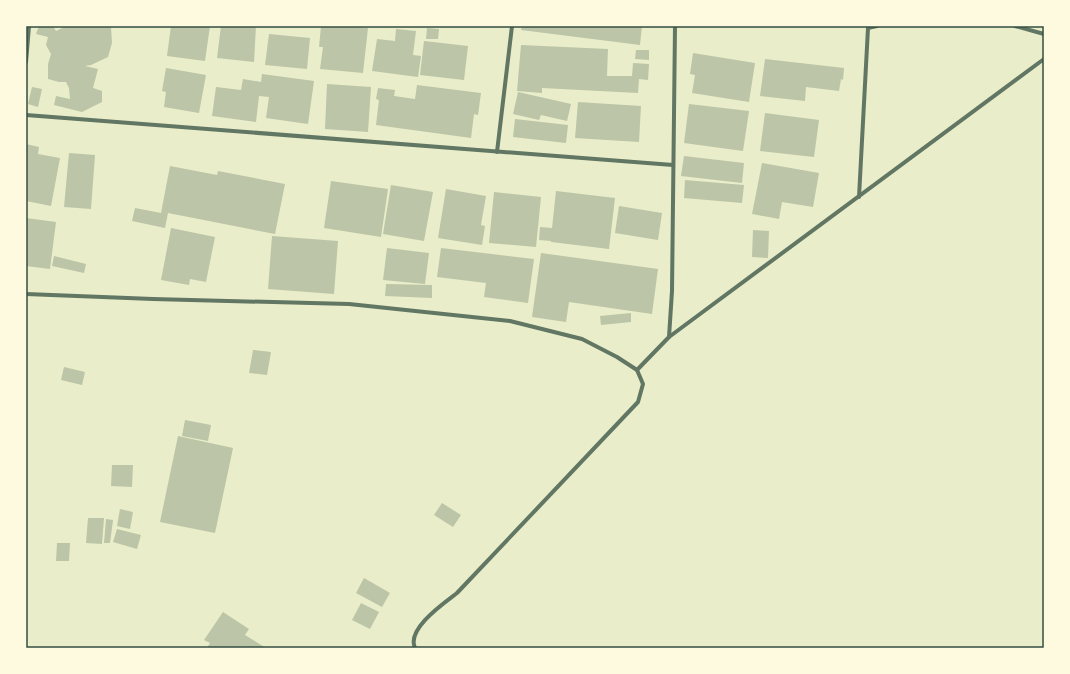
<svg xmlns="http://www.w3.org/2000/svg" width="1070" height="674" font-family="'Work Sans',sans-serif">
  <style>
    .building { fill: #bcc5a7 }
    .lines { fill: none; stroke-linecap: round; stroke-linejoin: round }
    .minor { stroke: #617663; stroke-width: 4 }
    .neatline { fill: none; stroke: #344e41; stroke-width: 1.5 }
  </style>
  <rect width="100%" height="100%" fill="#e9edc9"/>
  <g class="building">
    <polygon points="39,26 53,26 56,31 66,26 111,27 112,43 108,57 91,65 85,66 98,69 93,88 102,91 102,102 82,112 54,105 56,96 70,99 69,88 66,82 59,82 48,79 48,64 51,54 46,45 48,37 36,34"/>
    <polygon points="171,26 210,26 205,61 167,56"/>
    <polygon points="221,26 256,26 254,62 217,58"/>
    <polygon points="321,26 345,26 368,28 363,73 320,69 323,47 319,47"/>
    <polygon points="522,26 642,26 640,45 521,30"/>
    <polygon points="427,28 439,29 438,39 426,39"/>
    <polygon points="396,29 416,31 413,55 421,56 418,77 372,71 377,39 395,41"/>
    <polygon points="269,34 310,38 307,69 265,65"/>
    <polygon points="424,41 468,46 464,80 420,75"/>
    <polygon points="521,45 608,49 607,76 632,76 633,63 649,64 648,80 639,79 638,93 542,88 542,93 517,91"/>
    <polygon points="636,50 649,50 649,60 635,59"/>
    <polygon points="693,53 755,63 749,102 692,93 695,75 690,74"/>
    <polygon points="765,59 844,68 843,80 841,79 839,91 806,87 805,101 760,96"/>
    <polygon points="166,68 206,75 199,113 164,107 166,92 162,91"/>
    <polygon points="262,74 314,81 308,124 266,118 269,97 259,96 256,122 212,116 216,87 241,90 243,79 261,82"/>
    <polygon points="327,84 371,87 368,132 325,129"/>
    <polygon points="417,85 481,93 478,115 474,114 471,138 376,125 379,100 376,99 378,88 395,90 394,96 415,99"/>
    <polygon points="32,87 42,89 38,107 28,104"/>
    <polygon points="518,92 571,104 567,121 541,115 539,120 513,114"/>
    <polygon points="578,102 641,106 639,142 575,138"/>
    <polygon points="689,104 749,111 743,151 684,143"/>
    <polygon points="765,113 819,120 814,157 760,151"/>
    <polygon points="515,119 568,125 566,143 513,137"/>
    <polygon points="26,144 39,147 38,154 60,158 51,206 26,201"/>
    <polygon points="69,153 95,155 91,209 64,207"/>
    <polygon points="684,156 744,163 742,183 681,176"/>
    <polygon points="762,163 819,173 813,207 782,202 779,219 752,214"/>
    <polygon points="170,166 217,175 218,171 285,184 275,234 168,213 165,228 132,221 135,208 161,213"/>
    <polygon points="685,180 744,185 742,203 684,198"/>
    <polygon points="331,181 388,189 381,237 324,228"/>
    <polygon points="391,185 433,192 424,241 383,234"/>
    <polygon points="446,189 486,196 481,225 485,226 482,245 438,238"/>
    <polygon points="556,191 615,198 609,249 551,242 551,241 539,240 540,227 552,228"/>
    <polygon points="494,192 541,197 536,247 489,243"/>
    <polygon points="619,206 662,213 658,240 615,233"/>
    <polygon points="26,218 56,222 50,269 26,266"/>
    <polygon points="171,228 215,237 206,282 190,279 189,285 161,280"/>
    <polygon points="753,230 769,231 768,258 752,257"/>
    <polygon points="272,236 338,241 334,294 268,289"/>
    <polygon points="387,248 429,253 425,284 383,280"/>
    <polygon points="441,248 534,259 528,303 484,297 486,283 437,277"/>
    <polygon points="541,253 658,269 652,314 569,302 566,322 532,317"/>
    <polygon points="54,256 86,264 84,273 52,266"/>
    <polygon points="386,284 432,285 432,298 385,296"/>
    <polygon points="631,313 631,322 601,325 600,316"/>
    <polygon points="253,350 271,352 267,375 249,373"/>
    <polygon points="64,367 85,372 82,385 61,380"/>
    <polygon points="185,420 211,425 208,441 182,436"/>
    <polygon points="178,436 233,448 215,533 160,522"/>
    <polygon points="112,465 133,465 132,487 111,486"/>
    <polygon points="442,503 461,515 453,527 434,515"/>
    <polygon points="120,509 133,512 130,529 117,526"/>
    <polygon points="88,518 104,518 102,544 86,543"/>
    <polygon points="106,519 113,520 110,543 104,543"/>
    <polygon points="117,529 141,535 137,549 113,542"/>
    <polygon points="57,543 70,543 69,561 56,561"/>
    <polygon points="364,578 390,593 382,607 356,593"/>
    <polygon points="361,603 379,612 370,629 352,620"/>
    <polygon points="223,612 249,629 245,635 266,648 207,648 210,643 204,640"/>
  </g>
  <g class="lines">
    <g class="minor">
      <polyline points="1015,26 1044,34"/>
      <polyline points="26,62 29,26"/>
      <polyline points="26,115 673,165"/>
      <polyline points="497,152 512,26"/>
      <polyline points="859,197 868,28 877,26"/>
      <path d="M26,294l127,5 196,5 161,17 72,18 35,18 20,13 6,14 -5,18 -181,191c-13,10 -51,36 -42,55"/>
      <polyline points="669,337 1044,59"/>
      <polyline points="637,370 669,337 672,291 675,26"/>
    </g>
  </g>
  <rect width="1070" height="674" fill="none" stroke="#fefae0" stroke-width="54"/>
  <rect x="27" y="27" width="1016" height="620" class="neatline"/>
</svg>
